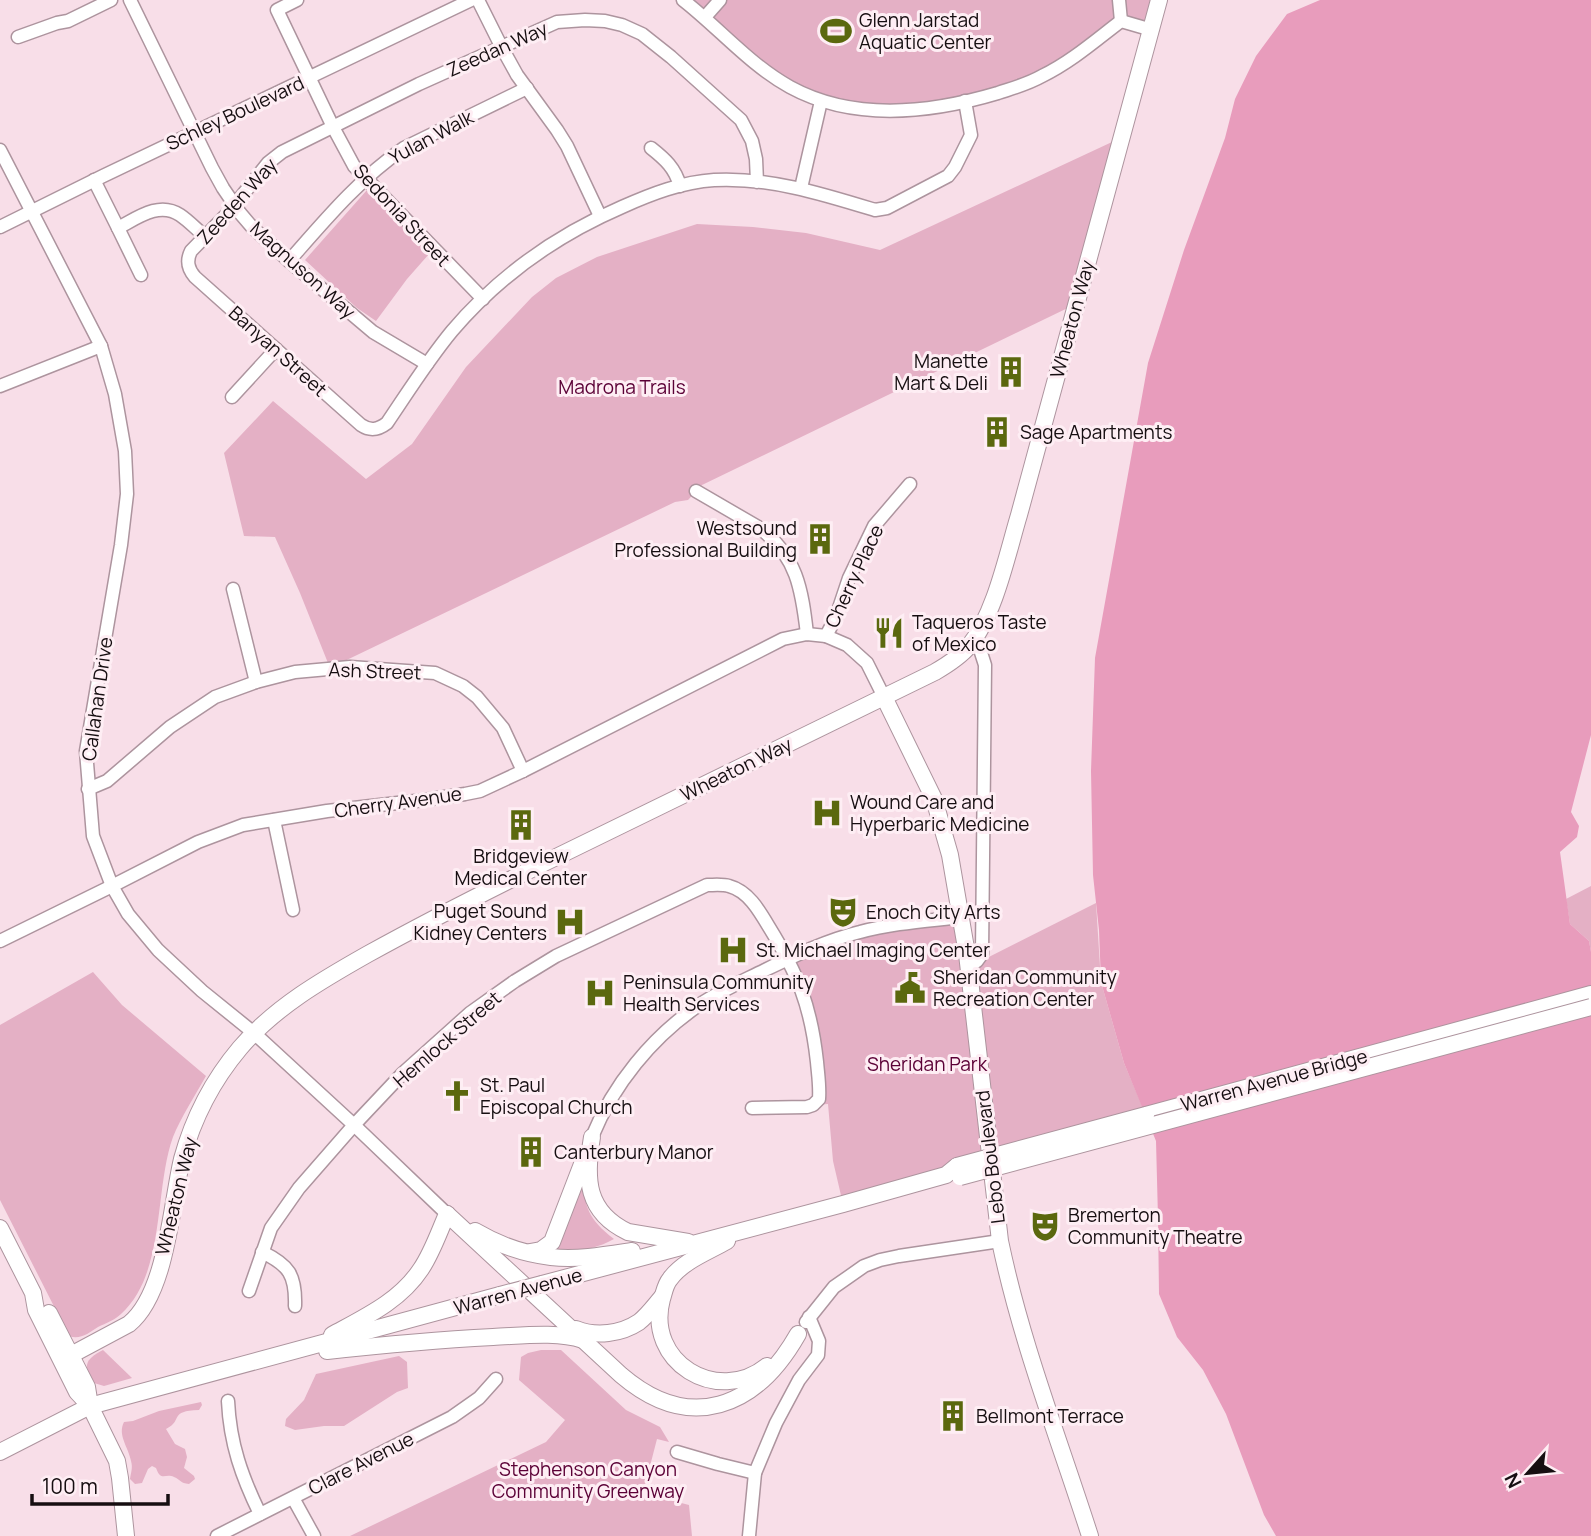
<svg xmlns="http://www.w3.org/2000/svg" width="1591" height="1536" font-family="Manrope,sans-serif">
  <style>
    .green { fill: #e4b0c5 }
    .water { fill: #e89cbc }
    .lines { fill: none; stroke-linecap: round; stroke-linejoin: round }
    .minor-casing { stroke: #ad949e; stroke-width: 15 }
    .major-casing { stroke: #ad949e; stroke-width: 18 }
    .minor { stroke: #fff; stroke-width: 12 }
    .major { stroke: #fff; stroke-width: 16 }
    .major-bridge-casing { stroke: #ad949e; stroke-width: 18; stroke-linecap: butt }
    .major-bridge { stroke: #fff; stroke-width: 16 }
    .labels { text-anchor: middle; stroke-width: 6; stroke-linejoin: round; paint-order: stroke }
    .poi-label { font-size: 19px; fill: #160e11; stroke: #feeef4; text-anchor: start }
    .street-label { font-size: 19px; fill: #160e11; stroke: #feeef4 }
    .park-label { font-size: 19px; fill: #5b0036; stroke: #feeef4 }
  </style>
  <rect width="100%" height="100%" fill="#f8dee8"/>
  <g class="green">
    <polygon points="683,0 1159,0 1152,30 1121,21 1064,63 984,97 884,111 805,94"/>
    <polygon points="1112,142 1076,304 702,485 688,500 675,502 330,668 300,593 275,537 244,536 224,453 273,401 366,479 412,444 466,367 532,297 556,278 597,257 697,224 753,227 806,233 880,250"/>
    <polygon points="367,190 429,254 407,279 376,321 357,308 305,260"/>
    <polygon points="1591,886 1591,952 1589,941 1570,924 1566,899"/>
    <polygon points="1096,903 1101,982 1124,1063 1146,1115 843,1204 833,1161 828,1104 813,1105 814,1037 789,959 822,944 961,917 969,967"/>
    <path d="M93,972l29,33 84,71c-10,18 -26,43 -33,61 -19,53 -7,136 -52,177 -6,6 -15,9 -23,13 -9,6 -18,13 -29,9l-69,-136v-175z"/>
    <path d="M581,1176c5,32 6,42 33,63 -20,11 -38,13 -60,10z"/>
    <path d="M103,1350l29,28 -28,8 -10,-3c-11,-17 -10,-23 9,-33z"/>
    <polygon points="541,1350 561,1350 626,1410 660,1427 669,1442 657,1439 643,1493 689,1505 692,1536 350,1536 546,1442 565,1420 519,1380 521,1357 528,1353"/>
    <polygon points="399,1356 407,1362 408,1388 397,1392 344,1426 324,1426 295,1430 285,1426 286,1419 304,1400 316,1374"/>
    <path d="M201,1402l1,3 -3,5c-31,1 -15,10 -33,19l9,15 10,5 2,8 -3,11 10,8 1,3 -6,5c-9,-1 -8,-4 -15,-7 -9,-4 -13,5 -18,-9l-4,-2 -4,3 -6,14 -7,1 -5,-5c1,-7 3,-11 1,-18 -2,-13 -14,-26 -7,-39l9,-1 26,-10z"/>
  </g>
  <polygon class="water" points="1320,0 1591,0 1591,735 1571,812 1579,826 1577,837 1560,852 1570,924 1589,941 1591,952 1591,1536 1276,1536 1264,1515 1226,1414 1203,1370 1177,1337 1159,1294 1158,1218 1156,1141 1124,1063 1101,982 1099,930 1093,875 1091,771 1095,658 1148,363 1184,250 1225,138 1235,99 1256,56 1287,14"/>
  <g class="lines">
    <defs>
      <g id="minor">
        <polyline points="130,0 212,168 223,188 240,213 252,227 289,261 373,332 427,364"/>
        <polyline points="297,0 277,10 333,127 354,166 483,299"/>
        <polyline points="478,0 501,46 517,75 557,130 567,146 600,216"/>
        <path d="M683,0c36,28 67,65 107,87 64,35 141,26 208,6 15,-5 30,-9 44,-17 29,-14 54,-36 79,-55l31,9"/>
        <polyline points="1119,0 1121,21"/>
        <polyline points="705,17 720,0"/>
        <polyline points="18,37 57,23 68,21 111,0"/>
        <path d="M651,148c14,11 24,20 29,38"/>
        <polyline points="0,150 101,346 115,394 125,451 127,494 121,545 86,751 93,836 112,886 128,914 158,950 202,991 254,1033 354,1125 447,1214"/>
        <path d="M94,180l24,48c19,-10 41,-27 62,-13 9,6 17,15 26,22"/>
        <path d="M757,182l-1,-23 -4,-18 -11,-21 -70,-63 -29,-23 -20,-9 -17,-4 -20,-1 -28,2 -138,62 -137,68 -14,11 -39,49 -38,39c-5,10 -3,18 4,26l166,148c9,6 17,5 26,-2 21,-31 41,-63 65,-92 46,-54 105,-96 170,-124 29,-13 60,-25 92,-27 55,-3 109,14 161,30l12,-2 61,-32 7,-9 16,-32 -6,-34"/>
        <polyline points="801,188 821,101"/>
        <polyline points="0,227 103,176 471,0"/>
        <polyline points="118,228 141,275"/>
        <path d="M289,261c36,-41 70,-82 115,-113l123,-60"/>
        <polyline points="0,386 101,346"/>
        <polyline points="232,397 276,349"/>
        <path d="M696,491l62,36c39,28 44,63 49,107"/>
        <polyline points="233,589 256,682"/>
        <polyline points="826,636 836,617 849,578 874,526 910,484"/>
        <polyline points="88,789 107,781 170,727 215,697 256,682 295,672 350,667 435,673 463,686 477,697 503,728 523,771"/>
        <polyline points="274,820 293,910"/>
        <polyline points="0,941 112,886 198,842 243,825 327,811 424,800 465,794 480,791 523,771 783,639 807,634 826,636 847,645 867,663 884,697"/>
        <polyline points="968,967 977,961 982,954 985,665 976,637"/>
        <path d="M592,1137c21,-52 60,-100 107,-132 21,-14 44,-24 66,-35 31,-15 62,-30 95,-38 33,-9 67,-11 101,-15"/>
        <path d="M262,1252c27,13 34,23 33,54"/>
        <path d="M249,1291l22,-63 28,-40 55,-63 49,-52 48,-43 19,-17 45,-32 41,-25 151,-71c7,0 16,-1 22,1 19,5 30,24 40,41 29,47 42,79 48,135 1,12 3,24 2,37l-6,6 -6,2 -55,1"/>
        <polyline points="806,1322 834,1287 864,1266 880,1260 899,1256 1000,1241"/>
        <path d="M228,1401c2,43 14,76 32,113"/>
        <polyline points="677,1452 718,1464 755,1473"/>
        <polyline points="293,1498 314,1536"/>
        <polyline points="217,1536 452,1417 479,1398 496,1379"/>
        <polyline points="749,1536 755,1473 776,1423 799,1380 818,1355 819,1341 809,1317"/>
      </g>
      <g id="major">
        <path d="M884,697l50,102 16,56 17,99 33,287c21,101 59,198 90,295"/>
        <polyline points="1146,1115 1591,994"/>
        <path d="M592,1137c-7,42 -6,75 36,95l60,10"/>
        <path d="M447,1214l174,161c69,59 135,33 177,-41"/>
        <polyline points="0,1228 33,1293 36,1310 77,1392 90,1406 117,1461 120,1478 126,1536"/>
        <path d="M475,1231c22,13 50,23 76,26 27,3 55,-2 81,-6"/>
        <path d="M727,1241c-19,11 -44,20 -57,38 -5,6 -6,14 -8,20 -17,63 55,107 105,67"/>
        <polyline points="530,1252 541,1250 552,1242 584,1159"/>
        <polyline points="542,1284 843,1204 946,1175 957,1166"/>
        <polyline points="49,1313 87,1387 90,1406"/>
        <path d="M576,1329c20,8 45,5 63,-7 9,-7 16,-17 23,-25"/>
        <path d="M332,1335c33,-18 68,-34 89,-66 11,-16 18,-37 26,-55"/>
        <path d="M327,1351c55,-6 110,-11 166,-14 27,-1 64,-6 90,3"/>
        <path d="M71,1355l58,-31c38,-31 42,-119 53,-165 11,-40 31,-79 58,-111 35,-41 82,-68 128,-94 58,-32 117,-62 176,-91 130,-64 261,-127 391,-191 12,-7 25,-15 34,-26 26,-32 38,-91 50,-131l140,-515"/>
        <polyline points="0,1452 90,1406 500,1295"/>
      </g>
    </defs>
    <use href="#minor" class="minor-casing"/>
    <use href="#major" class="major-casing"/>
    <use href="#minor" class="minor"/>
    <use href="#major" class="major"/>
    <defs>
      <g id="major-bridge">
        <polyline points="957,1166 1146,1115"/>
        <polyline points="960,1177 1591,1007"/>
        <polyline points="500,1295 542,1284"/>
      </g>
    </defs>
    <use href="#major-bridge" class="major-bridge-casing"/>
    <use href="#major-bridge" class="major-bridge"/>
  </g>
  <defs>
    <symbol id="stadium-bare" viewBox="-9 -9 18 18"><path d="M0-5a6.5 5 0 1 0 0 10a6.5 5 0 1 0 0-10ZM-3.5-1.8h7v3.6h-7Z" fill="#5b680e" stroke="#feeef4" stroke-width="2.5" paint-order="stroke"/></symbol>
    <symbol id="building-bare" viewBox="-9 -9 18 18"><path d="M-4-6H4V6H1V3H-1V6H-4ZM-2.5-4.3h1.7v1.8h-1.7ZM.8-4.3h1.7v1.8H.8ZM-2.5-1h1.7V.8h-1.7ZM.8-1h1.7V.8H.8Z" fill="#5b680e" stroke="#feeef4" stroke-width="2.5" paint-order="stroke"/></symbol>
    <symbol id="restaurant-bare" viewBox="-9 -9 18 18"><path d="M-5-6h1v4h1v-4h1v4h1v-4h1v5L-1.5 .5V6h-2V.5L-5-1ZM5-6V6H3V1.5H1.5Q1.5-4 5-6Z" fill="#5b680e" stroke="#feeef4" stroke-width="2.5" paint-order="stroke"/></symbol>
    <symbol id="hospital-bare" viewBox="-9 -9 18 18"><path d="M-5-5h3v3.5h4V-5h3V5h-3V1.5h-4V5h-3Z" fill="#5b680e" stroke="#feeef4" stroke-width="2.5" paint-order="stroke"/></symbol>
    <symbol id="theatre-bare" viewBox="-9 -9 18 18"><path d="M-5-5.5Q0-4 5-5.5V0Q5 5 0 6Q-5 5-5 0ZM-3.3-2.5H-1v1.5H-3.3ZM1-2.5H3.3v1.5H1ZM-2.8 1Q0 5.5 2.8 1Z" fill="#5b680e" stroke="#feeef4" stroke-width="2.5" paint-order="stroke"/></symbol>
    <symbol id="civic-bare" viewBox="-9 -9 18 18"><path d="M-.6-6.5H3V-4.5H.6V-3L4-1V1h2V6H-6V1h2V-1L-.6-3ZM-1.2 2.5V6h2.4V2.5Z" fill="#5b680e" stroke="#feeef4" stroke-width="2.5" paint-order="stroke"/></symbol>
    <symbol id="church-bare" viewBox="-9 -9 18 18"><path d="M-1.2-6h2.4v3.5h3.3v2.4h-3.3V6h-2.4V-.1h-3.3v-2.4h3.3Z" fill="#5b680e" stroke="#feeef4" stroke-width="2.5" paint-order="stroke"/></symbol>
  </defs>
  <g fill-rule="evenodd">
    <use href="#stadium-bare" x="814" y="9" width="44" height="44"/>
    <use href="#building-bare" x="989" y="350" width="44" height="44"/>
    <use href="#building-bare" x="975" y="410" width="44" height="44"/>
    <use href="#building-bare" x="798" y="517" width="44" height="44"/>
    <use href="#restaurant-bare" x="867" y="611" width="44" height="44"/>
    <use href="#hospital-bare" x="805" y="791" width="44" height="44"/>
    <use href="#building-bare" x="499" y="803" width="44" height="44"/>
    <use href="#theatre-bare" x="821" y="890" width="44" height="44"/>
    <use href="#hospital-bare" x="548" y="900" width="44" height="44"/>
    <use href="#hospital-bare" x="711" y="928" width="44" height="44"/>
    <use href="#civic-bare" x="888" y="966" width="44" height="44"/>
    <use href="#hospital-bare" x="578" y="971" width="44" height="44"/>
    <use href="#church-bare" x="435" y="1074" width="44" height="44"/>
    <use href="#building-bare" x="509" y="1130" width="44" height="44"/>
    <use href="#theatre-bare" x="1023" y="1204" width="44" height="44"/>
    <use href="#building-bare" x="931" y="1394" width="44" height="44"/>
  </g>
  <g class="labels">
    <g class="poi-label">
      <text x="859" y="27">Glenn Jarstad<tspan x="859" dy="22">Aquatic Center</tspan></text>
      <text x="988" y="368" text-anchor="end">Manette<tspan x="988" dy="22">Mart &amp; Deli</tspan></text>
      <text x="1020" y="439">Sage Apartments</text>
      <text x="797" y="535" text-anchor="end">Westsound<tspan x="797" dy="22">Professional Building</tspan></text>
      <text x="912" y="629">Taqueros Taste<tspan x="912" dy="22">of Mexico</tspan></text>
      <text x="850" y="809">Wound Care and<tspan x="850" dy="22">Hyperbaric Medicine</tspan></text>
      <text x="521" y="863" text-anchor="middle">Bridgeview<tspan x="521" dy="22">Medical Center</tspan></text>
      <text x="547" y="918" text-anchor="end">Puget Sound<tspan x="547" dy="22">Kidney Centers</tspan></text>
      <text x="866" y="919">Enoch City Arts</text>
      <text x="756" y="957">St. Michael Imaging Center</text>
      <text x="933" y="984">Sheridan Community<tspan x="933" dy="22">Recreation Center</tspan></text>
      <text x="623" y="989">Peninsula Community<tspan x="623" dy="22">Health Services</tspan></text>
      <text x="480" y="1092">St. Paul<tspan x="480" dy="22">Episcopal Church</tspan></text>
      <text x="554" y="1159">Canterbury Manor</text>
      <text x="1068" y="1222">Bremerton<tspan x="1068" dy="22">Community Theatre</tspan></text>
      <text x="976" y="1423">Bellmont Terrace</text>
    </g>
    <g class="street-label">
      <text transform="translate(497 49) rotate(-24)" y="7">Zeedan Way</text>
      <text transform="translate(235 113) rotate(-25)" y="7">Schley Boulevard</text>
      <text transform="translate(431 137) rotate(-28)" y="7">Yulan Walk</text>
      <text transform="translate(237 201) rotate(-48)" y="7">Zeeden Way</text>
      <text transform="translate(402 215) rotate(47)" y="7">Sedonia Street</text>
      <text transform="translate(303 270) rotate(42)" y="7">Magnuson Way</text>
      <text transform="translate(1072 319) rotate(-75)" y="7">Wheaton Way</text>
      <text transform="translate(278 351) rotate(42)" y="7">Banyan Street</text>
      <text transform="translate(854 576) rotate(-65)" y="7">Cherry Place</text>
      <text transform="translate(375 671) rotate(2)" y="7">Ash Street</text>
      <text transform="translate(97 699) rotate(-82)" y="7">Callahan Drive</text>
      <text transform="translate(736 769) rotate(-26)" y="7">Wheaton Way</text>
      <text transform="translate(398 802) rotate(-8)" y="7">Cherry Avenue</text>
      <text transform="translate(447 1039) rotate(-41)" y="7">Hemlock Street</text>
      <text transform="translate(1274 1080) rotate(-15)" y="7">Warren Avenue Bridge</text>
      <text transform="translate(990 1157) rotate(-97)" y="7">Lebo Boulevard</text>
      <text transform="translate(176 1196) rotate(-76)" y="7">Wheaton Way</text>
      <text transform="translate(518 1291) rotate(-15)" y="7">Warren Avenue</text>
      <text transform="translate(361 1463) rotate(-27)" y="7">Clare Avenue</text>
    </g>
    <g class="park-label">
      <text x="622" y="394">Madrona Trails</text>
      <text x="927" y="1071">Sheridan Park</text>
      <text x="588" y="1476">Stephenson Canyon<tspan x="588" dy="22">Community Greenway</tspan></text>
    </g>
  </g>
  <g transform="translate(1528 1473) rotate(243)" stroke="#feeef4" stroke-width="5" paint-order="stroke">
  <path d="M0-5L12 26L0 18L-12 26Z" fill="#160e11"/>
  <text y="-10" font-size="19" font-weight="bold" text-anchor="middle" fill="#160e11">N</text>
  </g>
  <path d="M32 1494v10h136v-10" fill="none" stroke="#160e11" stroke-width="3.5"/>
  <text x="42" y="1494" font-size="21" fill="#160e11" stroke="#feeef4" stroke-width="5" paint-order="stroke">100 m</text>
</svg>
